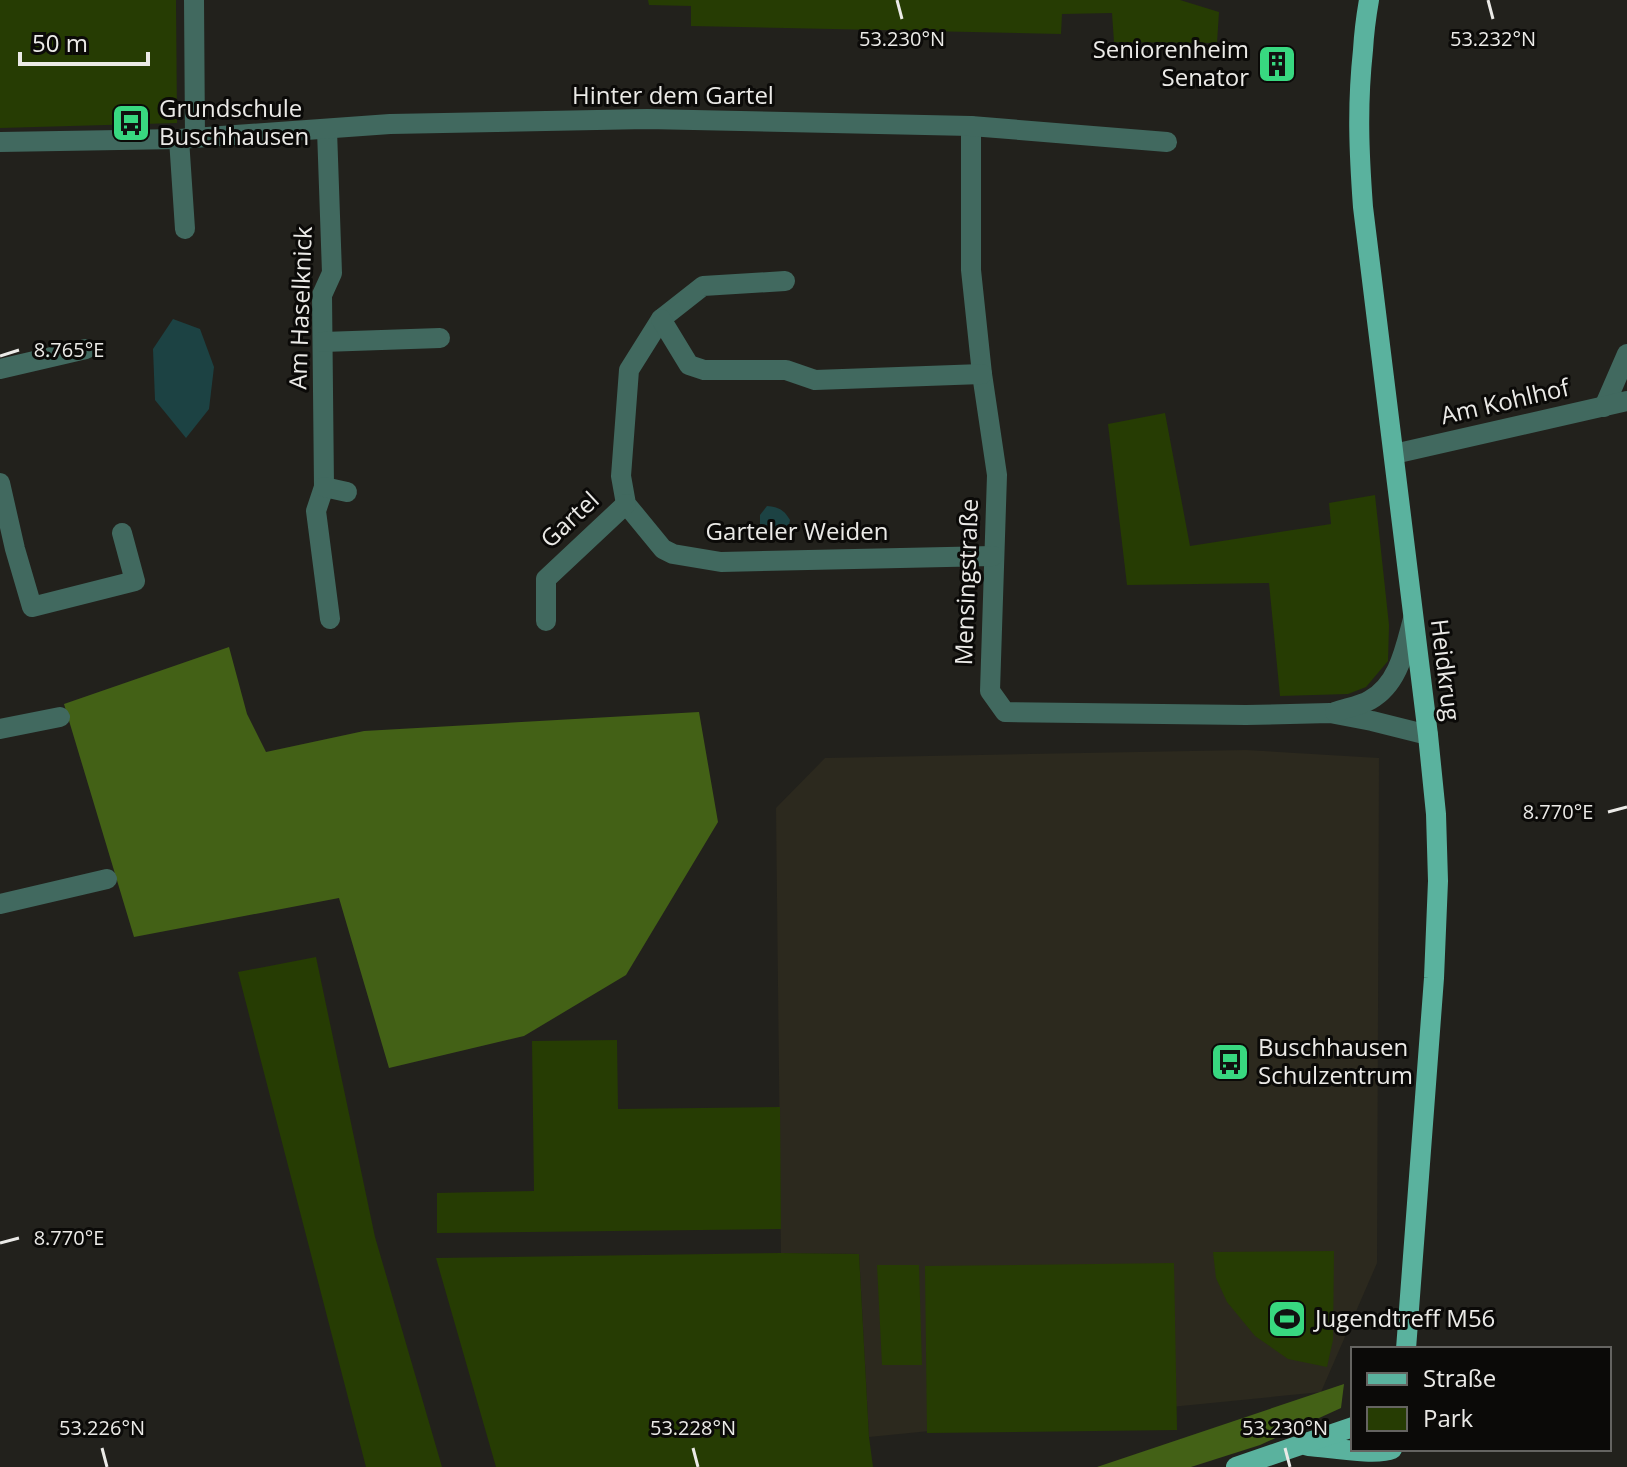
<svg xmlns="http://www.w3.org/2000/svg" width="1627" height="1467" font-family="'Open Sans',sans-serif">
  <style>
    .built { fill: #2c291e }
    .green { fill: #263c03 }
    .forest { fill: #436116 }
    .water { fill: #1c4243 }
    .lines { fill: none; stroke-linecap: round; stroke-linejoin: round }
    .minor { stroke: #41695f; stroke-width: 20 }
    .major { stroke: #5ab29e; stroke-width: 20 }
    .ticks { fill: none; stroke: #ebeae7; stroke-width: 3 }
    .labels { text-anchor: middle; stroke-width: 6; stroke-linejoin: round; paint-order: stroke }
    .poi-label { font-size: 24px; fill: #ebeae7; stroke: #0b0a08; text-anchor: start }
    .street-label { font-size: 24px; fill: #ebeae7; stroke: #0b0a08 }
    .ticks-label { font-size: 20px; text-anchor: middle; fill: #ebeae7; stroke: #0b0a08; stroke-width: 6; stroke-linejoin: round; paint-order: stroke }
  </style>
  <rect width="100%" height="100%" fill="#22211c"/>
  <polygon class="built" points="1246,750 1379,758 1377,1263 1321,1392 869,1437 859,1254 781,1253 776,808 825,758"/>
  <g class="green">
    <polygon points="0,0 176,0 177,123 0,128"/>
    <polygon points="648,0 1180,0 1219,12 1217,43 1114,42 1112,13 1062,14 1061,34 691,26 691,6 649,5"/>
    <polygon points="1165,413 1190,546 1331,524 1329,503 1375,495 1389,625 1388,661 1366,687 1348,694 1280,696 1269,583 1127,585 1108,424"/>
    <polygon points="316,957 375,1237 442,1467 366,1467 238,972"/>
    <polygon points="617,1040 618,1109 780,1107 781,1229 437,1233 437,1193 534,1191 532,1041"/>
    <polygon points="1334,1251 1333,1340 1327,1367 1288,1359 1255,1336 1227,1302 1216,1278 1213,1252"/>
    <polygon points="781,1253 859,1254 869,1437 873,1467 496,1467 436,1258"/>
    <polygon points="1174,1263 1177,1430 927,1433 925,1266"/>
    <polygon points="877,1265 919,1265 922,1365 882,1365"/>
  </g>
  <g class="forest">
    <polygon points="229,647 247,714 266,752 364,731 699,712 718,822 626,975 524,1036 389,1068 339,898 134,937 64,704"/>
    <polygon points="1344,1384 1341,1408 1260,1445 1191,1467 1097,1467"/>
  </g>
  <g class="water">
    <polygon points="173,319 200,329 214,367 209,409 186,438 155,400 153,349"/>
    <path d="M767,506c12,1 17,4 23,14l-2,10c-11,5 -18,1 -28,-5v-10z"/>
  </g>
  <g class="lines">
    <g class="minor">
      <polyline points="194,0 195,138"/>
      <polyline points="971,126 971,270 982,374 997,475 990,691 1005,712 1246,715 1330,713 1372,721 1428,735"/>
      <polyline points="327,130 332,273 322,295 324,487 316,511 330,619"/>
      <polyline points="179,139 185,229"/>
      <polyline points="0,142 179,139 390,124 647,119 971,126 1167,142"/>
      <polyline points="785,281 703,286 661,319 629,370 621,476 626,504 663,549 673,554 721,562 993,556"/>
      <polyline points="661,319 689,365 704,370 786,370 815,380 982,374"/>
      <polyline points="323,342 440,338"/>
      <polyline points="0,369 86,349"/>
      <polyline points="1604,407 1627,354"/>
      <polyline points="1394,454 1627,401"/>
      <polyline points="0,483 15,549 32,607 135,581 122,533"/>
      <polyline points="324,487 347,492"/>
      <polyline points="546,621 546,579 626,504"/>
      <path d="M1335,712c11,-4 25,-6 35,-12 29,-16 35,-52 43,-81"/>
      <polyline points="0,729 60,717"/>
      <polyline points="0,904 107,879"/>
    </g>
    <g class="major">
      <path d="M1369,0c-3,17 -5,33 -6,50 -6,56 -4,102 0,157l65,528 8,79 2,67 -4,97 -28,371"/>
      <path d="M1308,1446c19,1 68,10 84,3"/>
      <polyline points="1236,1467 1353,1427"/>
    </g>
  </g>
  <path class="ticks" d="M897,0l5,19M1488,0l5,19M0,356l19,-6M1608,812l19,-5M0,1243l19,-5M102,1448l5,19M693,1448l5,19M1285,1448l5,19"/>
  <defs>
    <symbol id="building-square" viewBox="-11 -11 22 22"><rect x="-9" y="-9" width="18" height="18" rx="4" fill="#38d880" stroke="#0b0a08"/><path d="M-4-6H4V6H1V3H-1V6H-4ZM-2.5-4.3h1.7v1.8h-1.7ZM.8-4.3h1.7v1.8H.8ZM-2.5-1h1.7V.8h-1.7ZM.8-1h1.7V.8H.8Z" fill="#111"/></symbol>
    <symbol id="bus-square" viewBox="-11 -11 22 22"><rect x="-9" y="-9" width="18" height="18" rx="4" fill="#38d880" stroke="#0b0a08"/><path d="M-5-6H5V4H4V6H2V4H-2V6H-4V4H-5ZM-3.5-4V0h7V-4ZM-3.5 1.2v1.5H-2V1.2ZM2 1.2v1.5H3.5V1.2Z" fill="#111"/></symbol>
    <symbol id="stadium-square" viewBox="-11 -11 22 22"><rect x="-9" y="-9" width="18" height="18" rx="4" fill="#38d880" stroke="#0b0a08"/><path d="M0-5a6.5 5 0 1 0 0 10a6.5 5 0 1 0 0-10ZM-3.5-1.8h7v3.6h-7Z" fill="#111"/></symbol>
  </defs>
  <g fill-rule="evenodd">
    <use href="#building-square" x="1255" y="42" width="44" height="44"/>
    <use href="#bus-square" x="109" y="101" width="44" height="44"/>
    <use href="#bus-square" x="1208" y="1040" width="44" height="44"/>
    <use href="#stadium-square" x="1265" y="1297" width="44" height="44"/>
  </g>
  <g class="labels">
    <g class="poi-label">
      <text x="1249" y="58" text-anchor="end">Seniorenheim<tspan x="1249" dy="28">Senator</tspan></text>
      <text x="159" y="117">Grundschule<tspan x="159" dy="28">Buschhausen</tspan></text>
      <text x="1258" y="1056">Buschhausen<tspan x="1258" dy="28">Schulzentrum</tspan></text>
      <text x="1315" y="1327">Jugendtreff M56</text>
    </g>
    <g class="street-label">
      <text x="673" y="104">Hinter dem Gartel</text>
      <text transform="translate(301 308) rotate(-88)" y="8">Am Haselknick</text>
      <text transform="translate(1505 402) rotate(-13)" y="8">Am Kohlhof</text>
      <text transform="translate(570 520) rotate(-43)" y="8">Gartel</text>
      <text x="797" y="540">Garteler Weiden</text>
      <text transform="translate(967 582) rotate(-88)" y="8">Mensingstraße</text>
      <text transform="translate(1445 670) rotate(83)" y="8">Heidkrug</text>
    </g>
  </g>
  <g class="ticks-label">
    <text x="902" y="46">53.230°N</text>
    <text x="1493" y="46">53.232°N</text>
    <text x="69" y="357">8.765°E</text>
    <text x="1558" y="819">8.770°E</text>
    <text x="69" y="1245">8.770°E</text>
    <text x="102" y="1435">53.226°N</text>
    <text x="693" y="1435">53.228°N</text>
    <text x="1285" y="1435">53.230°N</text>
  </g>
  <rect x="1351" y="1347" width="260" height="104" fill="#0b0a08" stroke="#656461" stroke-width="2"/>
  <rect x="1367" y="1373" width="40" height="12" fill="#5ab29e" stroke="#656461" stroke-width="2"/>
  <text x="1423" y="1387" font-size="24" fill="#ebeae7">Straße</text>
  <rect x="1367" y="1407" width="40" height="24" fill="#263c03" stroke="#656461" stroke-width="2"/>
  <text x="1423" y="1427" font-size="24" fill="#ebeae7">Park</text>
  <path d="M20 52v12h128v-12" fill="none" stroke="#ebeae7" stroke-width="4"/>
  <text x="32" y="52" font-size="24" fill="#ebeae7" stroke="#0b0a08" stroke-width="6" paint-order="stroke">50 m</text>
</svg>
